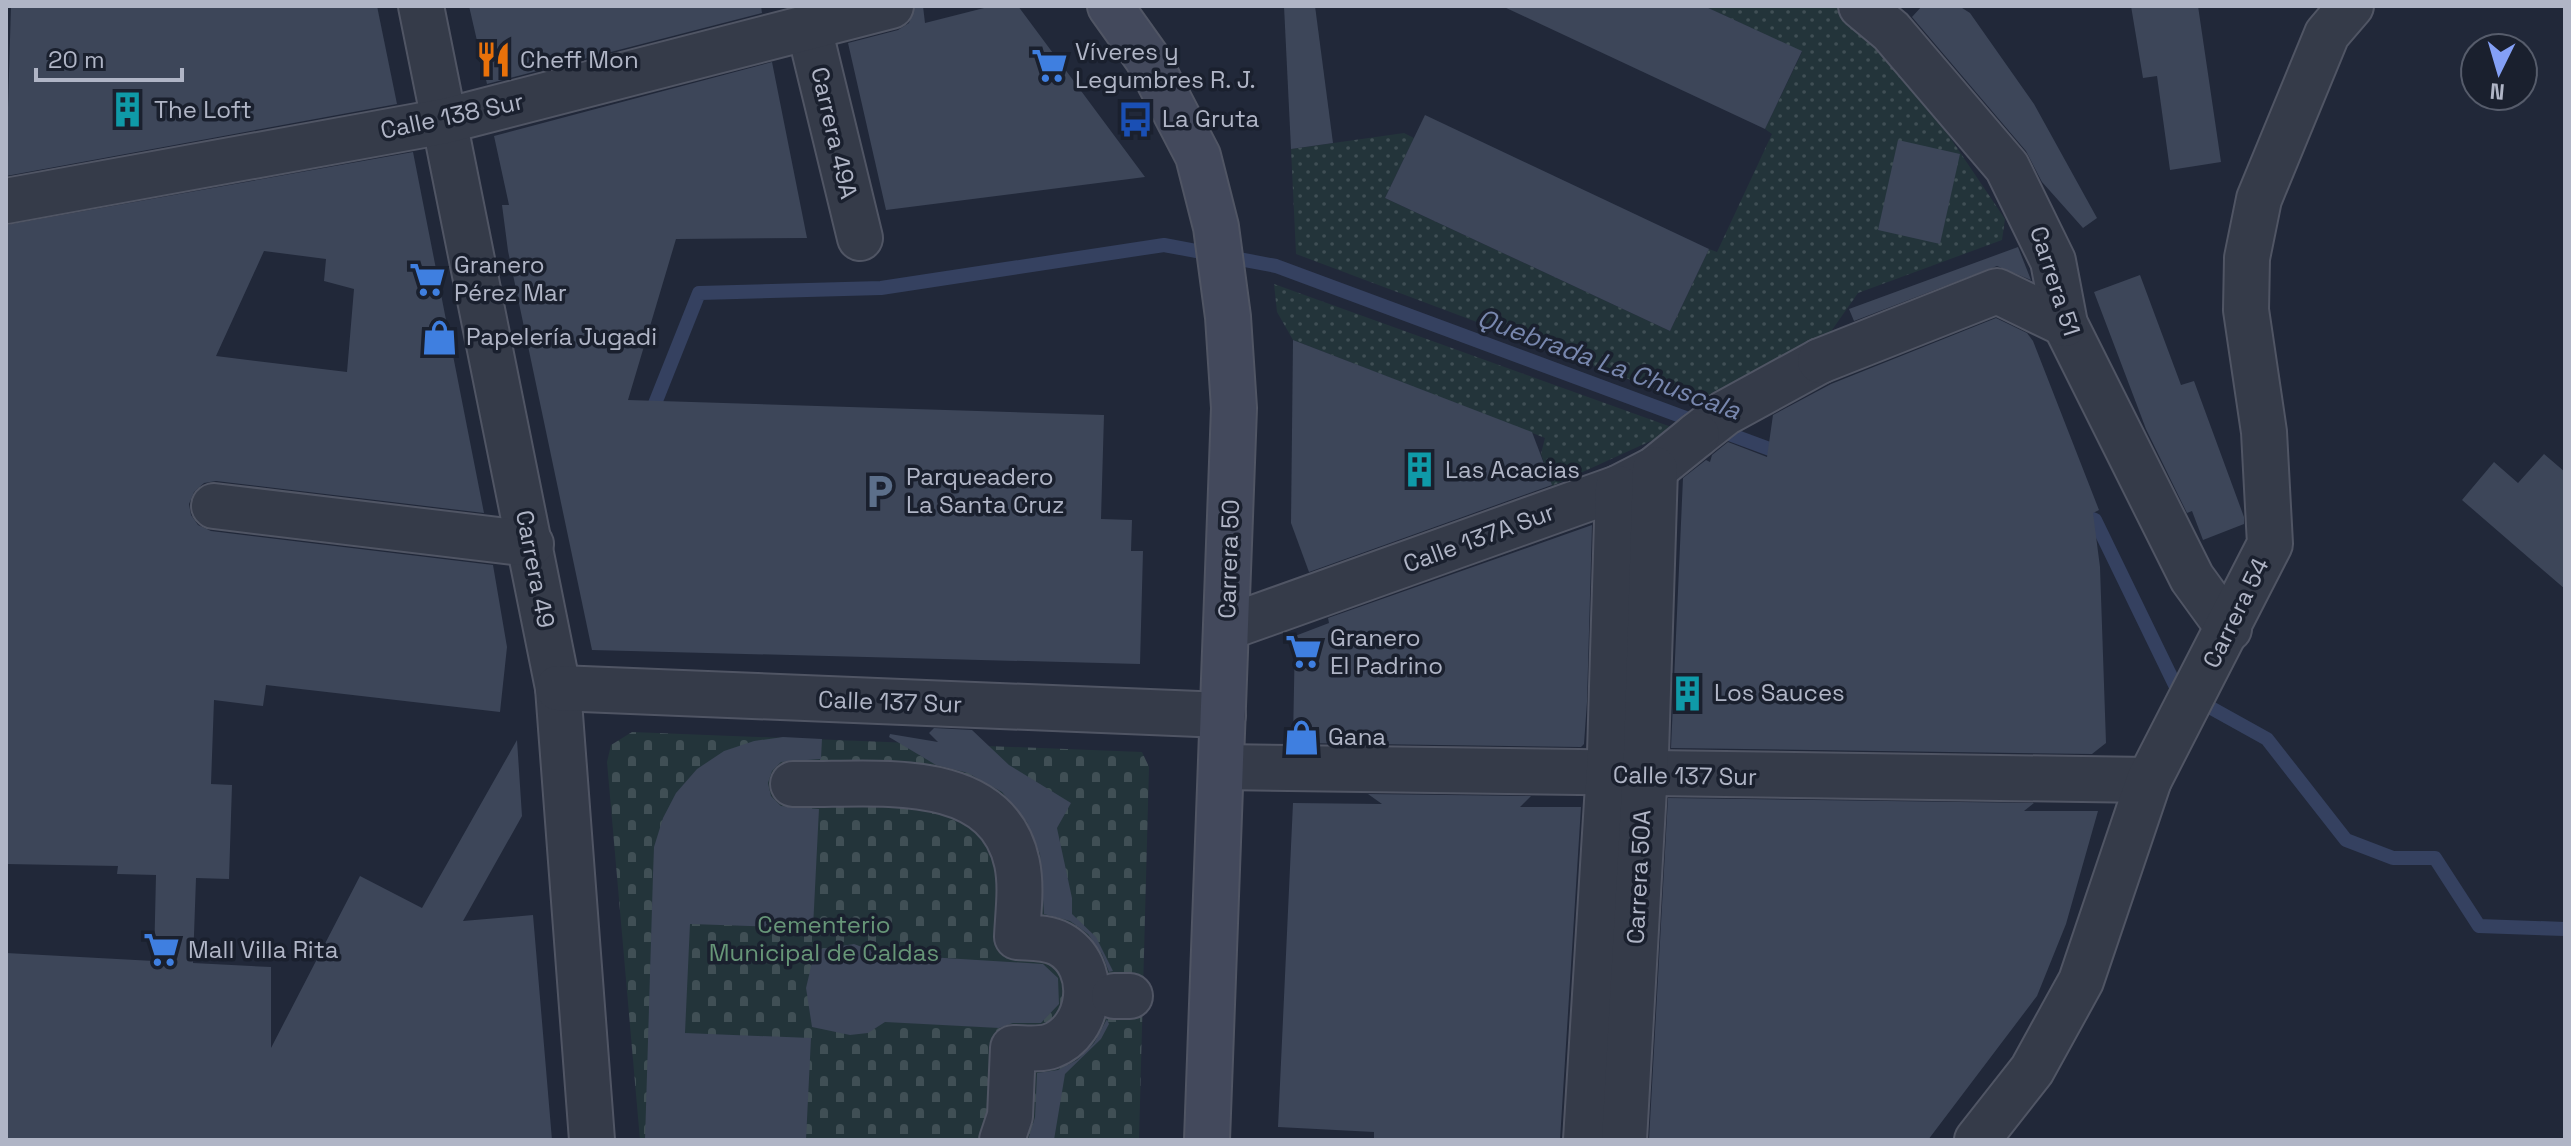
<svg xmlns="http://www.w3.org/2000/svg" width="2571" height="1146" font-family="'Space Grotesk',sans-serif">
  <style>
    .grass { fill: url(#grass-dots) }
    .cemetery { fill: url(#cemetery-stones) }
    .lines { fill: none; stroke-linecap: round; stroke-linejoin: round }
    .stream { stroke: #354160; stroke-width: 14 }
    .building { fill: #3d4659; fill-rule: evenodd }
    .pedestrian-casing { stroke: #505564; stroke-width: 48 }
    .minor-casing { stroke: #505564; stroke-width: 48 }
    .secondary-casing { stroke: #505564; stroke-width: 48 }
    .pedestrian { stroke: #353b49; stroke-width: 44 }
    .minor { stroke: #353b49; stroke-width: 44 }
    .secondary { stroke: #43495c; stroke-width: 44 }
    .labels { text-anchor: middle; stroke-width: 7; stroke-linejoin: round; paint-order: stroke }
    .poi-label { font-size: 24px; fill: #b0b5c6; stroke: #1a202e; text-anchor: start }
    .street-label { font-size: 24px; fill: #b0b5c6; stroke: #1a202e }
    .park-label { font-size: 24px; fill: #679678; stroke: #1a202e }
    .water-label { font-size: 26px; font-style: italic; fill: #7887ae; stroke: #1a202e }
  </style>
  <defs>
    <pattern id="grass-dots" width="8" height="8" patternUnits="userSpaceOnUse" patternTransform="scale(2)"><rect width="8" height="8" fill="#23343a"/><path d="M2 2h.1M6 6h.1" fill="none" stroke="#404f55" stroke-width="1.8" stroke-linecap="round"/></pattern>
    <pattern id="cemetery-stones" width="16" height="16" patternUnits="userSpaceOnUse" patternTransform="scale(2)"><rect width="16" height="16" fill="#23343a"/><path d="M2 7V4a2 2 0 0 1 4 0v3zM10 15v-3a2 2 0 0 1 4 0v3z" fill="#404f55"/></pattern>
  </defs>
  <rect width="100%" height="100%" fill="#212839"/>
  <g class="grass">
    <polygon points="1704,6 1838,6 1893,53 2005,219 2002,240 1858,293 1813,357 1713,411 1296,254 1291,149 1404,133 1414,138 1385,198 1670,331 1709,249 1717,252 1772,134 1765,129 1802,52"/>
    <polygon points="1274,284 1677,429 1552,486 1541,454 1545,438 1293,340 1277,312"/>
  </g>
  <polygon class="cemetery" points="632,732 1142,752 1149,767 1139,1140 640,1140 607,762 611,745"/>
  <g class="lines">
    <g class="stream">
      <polyline points="650,416 699,293 881,288 1164,245 1276,266 1783,454"/>
      <polyline points="2077,513 2095,520 2177,689 2267,739 2346,840 2393,858 2435,858 2479,926 2565,929"/>
    </g>
  </g>
  <g class="building">
    <polygon points="11,6 377,6 397,104 6,176"/>
    <polygon points="469,6 761,6 762,13 487,84"/>
    <polygon points="915,6 923,6 925,23 992,6 1018,6 1145,177 886,210 848,43 898,30 909,23"/>
    <polygon points="1284,6 1315,6 1333,143 1291,149"/>
    <polygon points="1502,6 1704,6 1802,51 1765,129"/>
    <polygon points="1922,6 1959,6 1970,13 2034,104 2097,218 2083,228 2042,182 2026,151 1912,17"/>
    <polygon points="2131,6 2198,6 2221,162 2170,170 2157,76 2143,78"/>
    <polygon points="772,62 807,238 676,239 628,400 1104,415 1101,519 1132,520 1131,551 1143,551 1140,664 592,650 508,251 502,205 509,205 494,136"/>
    <polygon points="1425,115 1709,249 1670,331 1385,198"/>
    <polygon points="1898,140 1960,154 1940,244 1878,230"/>
    <path d="M413,152l71,361 -268,-32 -12,2 -10,9 -5,12 2,11 7,10 13,6 282,34 14,82 -7,65 -234,-27 -3,21 -49,-6 -3,84 21,1 -3,94 -33,-1 -3,85 78,4v81l89,-172 62,32 95,-168 5,76 -59,105 70,-6 19,225h-546v-187l148,8 2,-86 -39,-1 1,-8 -112,-2v-639zM264,251l62,8 -2,22 30,8 -7,83 -131,-16z"/>
    <polygon points="2018,247 2031,280 1997,266 1854,321 1849,309"/>
    <polygon points="2140,275 2181,385 2194,381 2244,517 2244,524 2203,540 2192,511 2187,513 2146,429 2094,292"/>
    <polygon points="1996,318 2027,333 2033,341 2099,510 2093,513 2100,567 2106,743 2092,754 1671,748 1683,478 1706,460 1710,462 1712,455 1728,442 1767,457 1773,415 1831,384"/>
    <polygon points="1293,340 1532,432 1552,485 1309,572 1291,523"/>
    <polygon points="2544,454 2565,472 2565,589 2462,500 2494,462 2518,483"/>
    <polygon points="1592,525 1587,702 1584,744 1581,747 1298,743 1293,739 1295,636 1329,623 1328,618"/>
    <polygon points="934,728 972,730 1009,765 1071,803 1057,828 1072,898 1072,914 1096,937 1113,971 1109,972 1102,954 1088,934 1070,921 1044,914 1040,854 1027,822 1002,792 968,773 936,765 889,737 890,734 938,742 929,733"/>
    <polygon points="783,737 822,739 821,759 781,762 772,771 768,783 771,796 781,806 819,809 813,928 690,924 685,1033 811,1038 806,1140 645,1140 653,874 654,847 663,818 676,793 697,769 724,751 754,741"/>
    <polygon points="1368,794 1531,796 1520,807 1581,807 1560,1140 1374,1140 1374,1132 1278,1127 1293,803 1382,804"/>
    <polygon points="1668,798 2034,803 2024,811 2098,811 2066,924 2037,996 1928,1140 1649,1140"/>
    <polygon points="854,944 880,954 1043,964 1058,978 1059,1004 1041,1023 1013,1023 999,1028 885,1022 868,1033 850,1035 812,1027 806,988 815,950"/>
    <polygon points="1107,1019 1109,1024 1101,1039 1065,1074 1054,1140 1028,1140 1035,1117 1037,1073 1058,1070 1077,1060 1094,1043"/>
  </g>
  <g class="lines">
    <defs>
      <g id="pedestrian">
        <polyline points="1697,435 1725,413 1820,361"/>
        <path d="M793,784c75,2 203,-19 224,79 5,24 1,50 0,74 15,1 30,0 43,7 40,22 32,87 -9,102 -11,4 -26,2 -38,2l-3,68 -8,24"/>
        <polyline points="1114,996 1130,996"/>
      </g>
      <g id="minor">
        <polyline points="421,6 558,688 592,1140"/>
        <polyline points="1861,6 1891,31 2007,167 2053,261 2065,324 2192,578 2229,629"/>
        <polyline points="809,28 860,238"/>
        <polyline points="6,201 445,121 891,6"/>
        <polyline points="1820,361 1997,291 2065,324"/>
        <polyline points="214,506 531,544"/>
        <polyline points="1226,628 1618,488 1655,469 1697,435"/>
        <polyline points="558,688 1223,715"/>
        <polyline points="1222,767 2149,780"/>
        <polyline points="1586,1140 1610,753 1618,488"/>
        <polyline points="1624,1140 1646,753 1655,469"/>
        <polyline points="1977,1140 2032,1070 2081,981 2149,780 2270,544 2264,432 2246,310 2247,258 2259,199 2327,34 2351,6"/>
      </g>
      <polyline id="secondary" points="1110,6 1147,58 1198,156 1216,227 1228,317 1234,408 1207,1140"/>
    </defs>
    <use href="#pedestrian" class="pedestrian-casing"/>
    <use href="#minor" class="minor-casing"/>
    <use href="#secondary" class="secondary-casing"/>
    <use href="#pedestrian" class="pedestrian"/>
    <use href="#minor" class="minor"/>
    <use href="#secondary" class="secondary"/>
  </g>
  <defs>
    <symbol id="restaurant-bare" viewBox="-9 -9 18 18"><path d="M-5-6h1v4h1v-4h1v4h1v-4h1v5L-1.5 .5V6h-2V.5L-5-1ZM5-6V6H3V1.5H1.5Q1.5-4 5-6Z" fill="#e8710a" stroke="#1a202e" stroke-width="2.5" paint-order="stroke"/></symbol>
    <symbol id="supermarket-bare" viewBox="-9 -9 18 18"><path d="M-6-5.5h2.5l.6 2H6L4.5 2H-2.5L-4.4-4H-6ZM-1.5 3.2a1.3 1.3 0 1 0 .1 0ZM3 3.2a1.3 1.3 0 1 0 .1 0Z" fill="#3f7fe0" stroke="#1a202e" stroke-width="2.5" paint-order="stroke"/></symbol>
    <symbol id="building-bare" viewBox="-9 -9 18 18"><path d="M-4-6H4V6H1V3H-1V6H-4ZM-2.5-4.3h1.7v1.8h-1.7ZM.8-4.3h1.7v1.8H.8ZM-2.5-1h1.7V.8h-1.7ZM.8-1h1.7V.8H.8Z" fill="#0f9aa8" stroke="#1a202e" stroke-width="2.5" paint-order="stroke"/></symbol>
    <symbol id="bus-bare" viewBox="-9 -9 18 18"><path d="M-5-6H5V4H4V6H2V4H-2V6H-4V4H-5ZM-3.5-4V0h7V-4ZM-3.5 1.2v1.5H-2V1.2ZM2 1.2v1.5H3.5V1.2Z" fill="#1a4fb4" stroke="#1a202e" stroke-width="2.5" paint-order="stroke"/></symbol>
    <symbol id="shop-bare" viewBox="-9 -9 18 18"><path d="M-5-2.5h2.3a2.7 3.5 0 0 1 5.4 0H5L5.5 6h-11ZM-1.5-2.5h3a1.5 2.3 0 0 0-3 0Z" fill="#3f7fe0" stroke="#1a202e" stroke-width="2.5" paint-order="stroke"/></symbol>
    <symbol id="parking-bare" viewBox="-9 -9 18 18"><path d="M-3.5-5.5H1a3.5 3.5 0 0 1 0 7H-1V5.5H-3.5ZM-1-3.4V-.6H.8a1.4 1.4 0 0 0 0-2.8Z" fill="#5c6f8a" stroke="#1a202e" stroke-width="2.5" paint-order="stroke"/></symbol>
  </defs>
  <g fill-rule="evenodd">
    <use href="#restaurant-bare" x="468" y="34" width="51" height="51"/>
    <use href="#supermarket-bare" x="1024" y="40" width="51" height="51"/>
    <use href="#building-bare" x="102" y="84" width="51" height="51"/>
    <use href="#bus-bare" x="1110" y="94" width="51" height="51"/>
    <use href="#supermarket-bare" x="402" y="254" width="51" height="51"/>
    <use href="#shop-bare" x="414" y="312" width="51" height="51"/>
    <use href="#building-bare" x="1394" y="444" width="51" height="51"/>
    <use href="#parking-bare" x="854" y="466" width="51" height="51"/>
    <use href="#supermarket-bare" x="1278" y="626" width="51" height="51"/>
    <use href="#building-bare" x="1662" y="668" width="51" height="51"/>
    <use href="#shop-bare" x="1276" y="712" width="51" height="51"/>
    <use href="#supermarket-bare" x="136" y="924" width="51" height="51"/>
  </g>
  <g class="labels">
    <g class="poi-label">
      <text x="1075" y="60">Víveres y<tspan x="1075" dy="28">Legumbres R. J.</tspan></text>
      <text x="520" y="68">Cheff Mon</text>
      <text x="154" y="118">The Loft</text>
      <text x="1162" y="127">La Gruta</text>
      <text x="454" y="273">Granero<tspan x="454" dy="28">Pérez Mar</tspan></text>
      <text x="466" y="345">Papelería Jugadi</text>
      <text x="1445" y="478">Las Acacias</text>
      <text x="906" y="485">Parqueadero<tspan x="906" dy="28">La Santa Cruz</tspan></text>
      <text x="1330" y="646">Granero<tspan x="1330" dy="28">El Padrino</tspan></text>
      <text x="1714" y="701">Los Sauces</text>
      <text x="1328" y="745">Gana</text>
      <text x="188" y="958">Mall Villa Rita</text>
    </g>
    <g class="street-label">
      <text transform="translate(452 116) rotate(-12)" y="8">Calle 138 Sur</text>
      <text transform="translate(834 133) rotate(77)" y="8">Carrera 49A</text>
      <text transform="translate(2055 281) rotate(72)" y="8">Carrera 51</text>
      <text transform="translate(1479 538) rotate(-20)" y="8">Calle 137A Sur</text>
      <text transform="translate(1229 559) rotate(-88)" y="8">Carrera 50</text>
      <text transform="translate(535 569) rotate(79)" y="8">Carrera 49</text>
      <text transform="translate(2236 613) rotate(-64)" y="8">Carrera 54</text>
      <text transform="translate(890 702) rotate(2)" y="8">Calle 137 Sur</text>
      <text transform="translate(1685 776) rotate(1)" y="8">Calle 137 Sur</text>
      <text transform="translate(1639 877) rotate(-87)" y="8">Carrera 50A</text>
    </g>
    <g class="park-label">
      <text x="824" y="933">Cementerio<tspan x="824" dy="28">Municipal de Caldas</tspan></text>
    </g>
    <g class="water-label">
      <text transform="translate(1609 364) rotate(20)" y="9">Quebrada La Chuscala</text>
    </g>
  </g>
  <rect width="2571" height="1146" fill="none" stroke="#b0b5c6" stroke-width="16"/>
  <g transform="translate(2499 72) rotate(185)"><circle r="38" fill="#1a202e" stroke="#565c6b" stroke-width="2"/>
  <path d="M0-6L14 30L0 20L-14 30Z" fill="#84a0f6"/>
  <text y="-12" font-size="22" font-weight="bold" text-anchor="middle" fill="#b0b5c6">N</text>
  </g>
  <path d="M36 68v12h146v-12" fill="none" stroke="#b0b5c6" stroke-width="4"/>
  <text x="48" y="68" font-size="24" fill="#b0b5c6" stroke="#1a202e" stroke-width="6" paint-order="stroke">20 m</text>
</svg>
